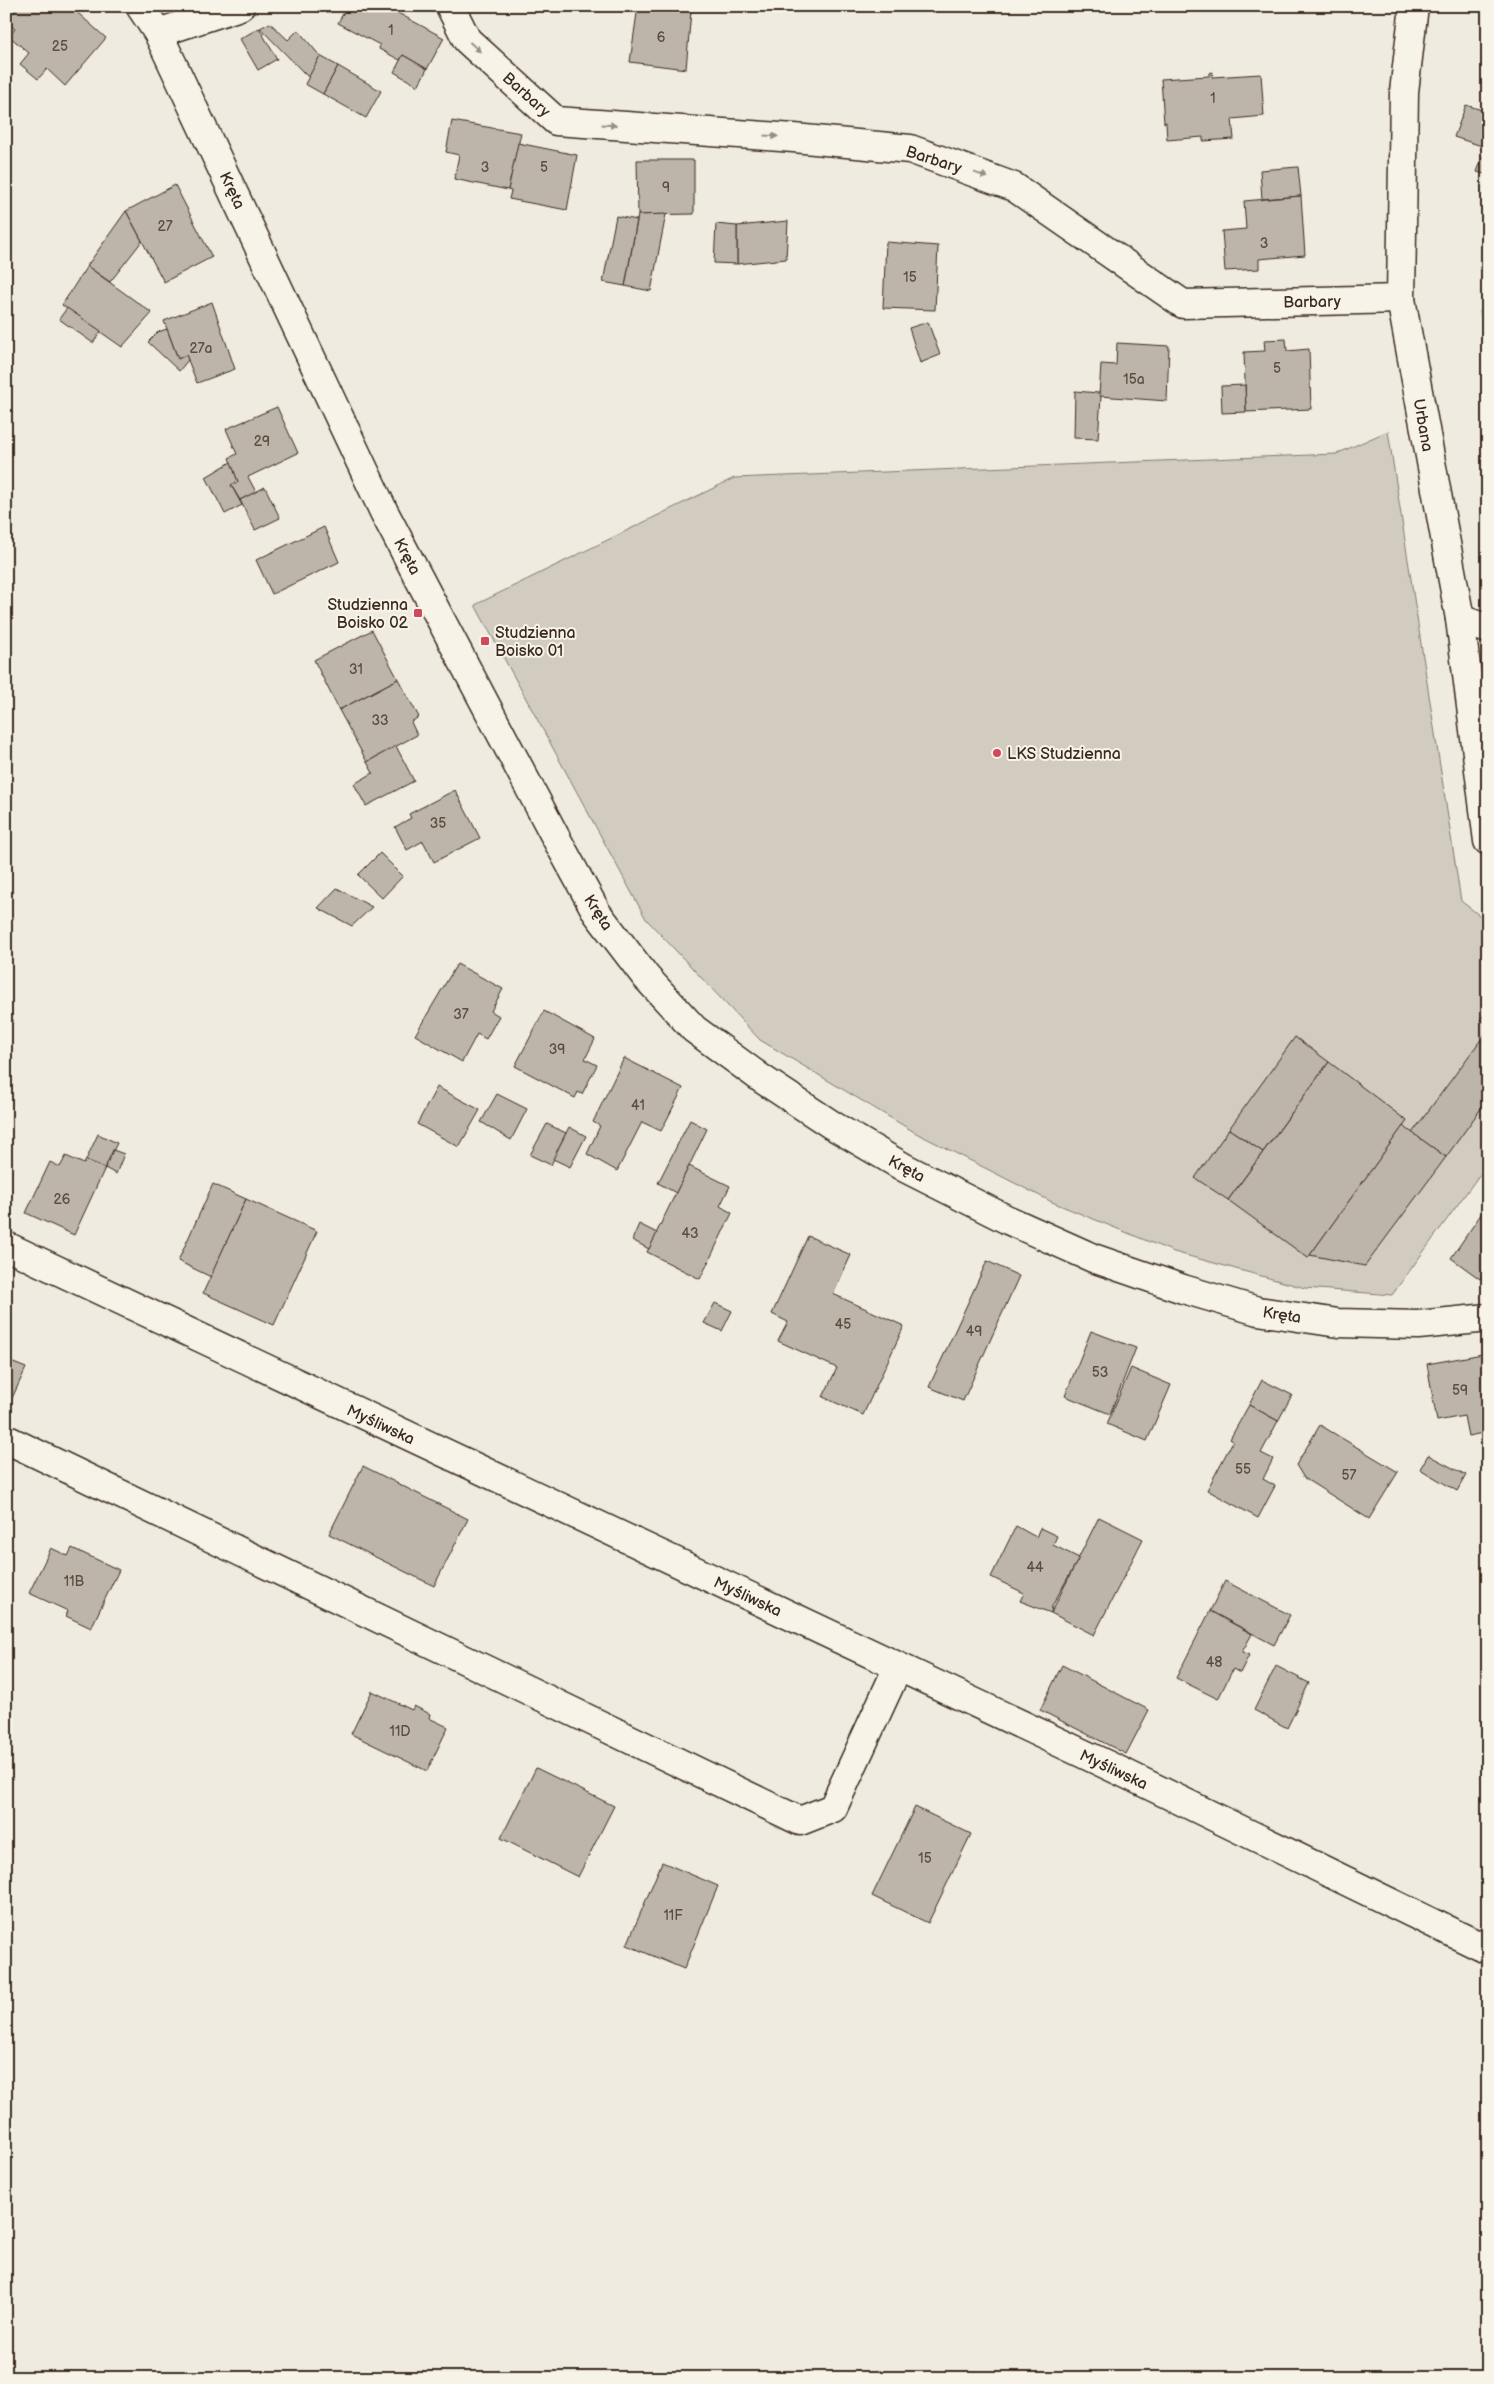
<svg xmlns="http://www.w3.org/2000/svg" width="1494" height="2384" font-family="'Balsamiq Sans',sans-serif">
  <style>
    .green { fill: #d1cbc0; stroke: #867a6f }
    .building { fill: #bdb5aa; stroke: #3b2a1e }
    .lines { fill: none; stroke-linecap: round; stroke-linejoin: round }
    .minor-casing { stroke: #3b2a1e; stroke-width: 31 }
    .minor { stroke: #f7f3e8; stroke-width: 28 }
    .oneway { fill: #998e83 }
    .poi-dot { fill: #d1495b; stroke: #f7f3e8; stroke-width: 2 }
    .labels { text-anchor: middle; stroke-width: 4; stroke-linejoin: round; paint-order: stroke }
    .number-label { font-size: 14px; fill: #5c4d41 }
    .street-label { font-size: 16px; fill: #3b2a1e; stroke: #f7f3e8 }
    .poi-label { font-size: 16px; fill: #3b2a1e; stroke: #f7f3e8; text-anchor: start }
  </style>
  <rect width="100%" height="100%" fill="#efebe0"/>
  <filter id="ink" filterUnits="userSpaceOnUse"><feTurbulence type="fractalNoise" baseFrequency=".02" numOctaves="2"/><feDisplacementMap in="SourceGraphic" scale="10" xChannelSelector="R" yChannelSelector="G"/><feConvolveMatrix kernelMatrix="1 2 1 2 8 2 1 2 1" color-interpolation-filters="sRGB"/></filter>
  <g filter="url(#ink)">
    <polygon class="green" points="1388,431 1461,901 1488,922 1488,1163 1392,1295 1305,1288 1174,1252 1052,1202 916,1133 760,1040 646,919 475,605 734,478 1336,454"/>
    <g class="building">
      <polygon points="19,6 70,6 106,38 65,86 47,69 38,79 20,64 29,53 9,36 15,29 8,23 8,19"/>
      <polygon points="347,6 385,6 444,38 427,69 403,55 400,60 379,49 380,45 338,23"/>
      <polygon points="638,6 691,11 686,69 630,62"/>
      <polygon points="654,6 674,6 674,9"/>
      <polygon points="270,23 288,40 298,30 320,56 309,78 260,28"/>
      <polygon points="259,28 277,59 258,70 240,39"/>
      <polygon points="403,55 427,69 418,86 394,72"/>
      <polygon points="320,56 338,66 323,94 305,84"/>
      <polygon points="338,66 381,91 366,118 323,94"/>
      <polygon points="1213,72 1212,77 1261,74 1264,116 1232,119 1234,139 1203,141 1203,137 1167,140 1166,122 1164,123 1161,79 1209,76 1209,73"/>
      <polygon points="1466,105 1488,112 1488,148 1454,137"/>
      <polygon points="452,121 521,133 508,190 454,179 459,155 446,152"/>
      <polygon points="518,143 577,155 567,210 509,199 511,191 508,190"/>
      <polygon points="1484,153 1488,154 1488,175 1477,172"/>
      <polygon points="637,160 694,160 694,214 638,215"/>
      <polygon points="1298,167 1301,196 1262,199 1260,170"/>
      <polygon points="175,185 212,257 164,282 126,211"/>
      <polygon points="1301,196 1305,255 1259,259 1259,269 1225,271 1222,231 1246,229 1244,201"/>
      <polygon points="126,211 142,241 110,282 87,266"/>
      <polygon points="666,214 651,291 625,286 638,215"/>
      <polygon points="616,216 637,220 625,286 603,282"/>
      <polygon points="788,221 786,259 737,264 737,226"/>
      <polygon points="716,224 737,226 737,264 714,263"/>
      <polygon points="886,242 938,246 935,310 883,308"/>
      <polygon points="87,266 152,313 122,347 62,305"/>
      <polygon points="212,302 235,369 197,383 186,355 178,359 164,321"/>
      <polygon points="67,308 101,331 93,343 59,319"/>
      <polygon points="1488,310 1488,345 1487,345 1480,311"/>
      <polygon points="928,322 940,355 920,363 909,328"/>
      <polygon points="167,329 178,359 186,355 188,360 179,371 148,342 158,332"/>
      <polygon points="1286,339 1287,351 1309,349 1311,409 1246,412 1244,352 1265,351 1264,340"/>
      <polygon points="1117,343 1169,346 1167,401 1099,396 1101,364 1116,365"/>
      <polygon points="1245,385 1246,412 1222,413 1221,386"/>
      <polygon points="1075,391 1099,393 1101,397 1098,439 1074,438"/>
      <polygon points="277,407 298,453 248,477 256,492 240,500 231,485 238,482 229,458 237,454 226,429"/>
      <polygon points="231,462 238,482 231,485 242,505 225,514 206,477"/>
      <polygon points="265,487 280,518 255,530 240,500"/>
      <polygon points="324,527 339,562 272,594 256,560"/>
      <polygon points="372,630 398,679 339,710 314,660"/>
      <polygon points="398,679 419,717 411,722 417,735 367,762 339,710"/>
      <polygon points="396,746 414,781 366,806 354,784 373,773 367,762"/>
      <polygon points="455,790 480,838 434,862 423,841 407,850 395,827 411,818 409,814"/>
      <polygon points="380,853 403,876 382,898 358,875"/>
      <polygon points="337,888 372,907 352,926 318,908"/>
      <polygon points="457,964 503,989 491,1011 499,1016 486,1039 477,1034 462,1062 415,1035"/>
      <polygon points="1488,1009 1488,1025 1480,1020"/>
      <polygon points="544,1011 595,1039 585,1059 597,1065 582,1094 578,1092 575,1098 515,1066"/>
      <polygon points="1488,1030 1488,1099 1446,1157 1412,1133"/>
      <polygon points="1295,1037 1329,1062 1263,1152 1229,1129"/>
      <polygon points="624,1058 683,1088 661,1131 642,1122 617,1171 587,1154 600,1126 593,1122"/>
      <polygon points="1329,1062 1407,1121 1308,1258 1228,1200"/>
      <polygon points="437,1087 480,1110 459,1147 417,1124"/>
      <polygon points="497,1094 527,1109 511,1140 481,1122"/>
      <polygon points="690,1120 707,1129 676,1193 658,1183"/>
      <polygon points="547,1124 566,1133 551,1165 530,1155"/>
      <polygon points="1403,1126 1446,1157 1365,1266 1310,1255"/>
      <polygon points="569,1127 586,1136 570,1167 553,1159"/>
      <polygon points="1229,1129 1263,1152 1228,1200 1195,1178"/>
      <polygon points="98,1134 117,1143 105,1168 86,1160"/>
      <polygon points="113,1150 124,1154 116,1174 105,1168"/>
      <polygon points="66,1156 84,1164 86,1160 105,1168 74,1235 26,1213 50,1162 60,1167"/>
      <polygon points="689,1166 730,1186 720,1206 732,1213 700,1279 647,1252"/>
      <polygon points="213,1184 246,1199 211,1277 178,1261"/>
      <polygon points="246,1199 317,1231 274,1325 203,1293"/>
      <polygon points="1488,1204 1488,1268 1480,1279 1451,1258"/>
      <polygon points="639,1224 657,1233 649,1249 632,1240"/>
      <polygon points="808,1236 851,1255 833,1294 904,1326 863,1415 823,1397 837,1368 778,1341 788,1322 772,1314"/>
      <polygon points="987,1261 1019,1276 963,1401 929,1387"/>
      <polygon points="715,1303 732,1311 722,1331 704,1323"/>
      <polygon points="1091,1331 1136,1348 1110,1414 1065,1396"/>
      <polygon points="1488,1353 1488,1432 1468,1436 1464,1416 1437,1421 1427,1364"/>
      <polygon points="6,1360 26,1368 6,1411"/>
      <polygon points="1131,1368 1171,1385 1147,1441 1107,1424"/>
      <polygon points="1262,1380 1292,1395 1278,1421 1249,1405"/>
      <polygon points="1249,1405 1278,1421 1261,1453 1273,1459 1263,1479 1275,1486 1258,1518 1207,1490 1233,1441 1230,1439"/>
      <polygon points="1320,1425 1398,1472 1369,1519 1304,1478 1296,1465"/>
      <polygon points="1428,1455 1466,1475 1457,1491 1420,1469"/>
      <polygon points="363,1466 468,1519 434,1586 329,1534"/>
      <polygon points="1099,1517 1143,1539 1094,1635 1051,1613"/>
      <polygon points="1016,1526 1036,1537 1040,1528 1057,1536 1053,1545 1079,1558 1052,1606 1051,1613 1020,1601 1024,1593 991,1577"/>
      <polygon points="51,1548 68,1556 72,1548 119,1570 91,1628 66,1616 68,1611 29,1593"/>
      <polygon points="1225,1581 1290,1615 1274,1645 1210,1611"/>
      <polygon points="1210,1611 1252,1634 1242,1652 1249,1655 1240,1673 1233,1669 1218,1699 1176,1678"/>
      <polygon points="1062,1665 1149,1710 1126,1754 1040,1710"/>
      <polygon points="1276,1666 1309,1683 1287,1728 1254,1710"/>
      <polygon points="372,1691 412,1710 414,1706 430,1714 429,1718 448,1727 427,1771 351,1734"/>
      <polygon points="536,1768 614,1806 578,1877 501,1838"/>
      <polygon points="915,1807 971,1834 928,1923 872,1896"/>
      <polygon points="662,1862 718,1886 684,1969 627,1945"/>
    </g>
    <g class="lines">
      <defs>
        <g id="minor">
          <polyline points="140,6 158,33 384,512 556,838 597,913 646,977 694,1029 762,1079 832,1125 905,1168 1008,1220 1093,1258 1183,1289 1258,1311 1338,1323 1418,1325 1488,1318"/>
          <polyline points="450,6 467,40 556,121 794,138 910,149 1014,187 1183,304 1401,299"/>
          <polyline points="1414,6 1404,92 1401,299 1460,619 1488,841"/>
          <polyline points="158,33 240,6"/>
          <polyline points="1460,619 1488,629"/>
          <polyline points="6,1246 1122,1772 1488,1950"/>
          <polyline points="6,1439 800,1821 833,1808 898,1667"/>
        </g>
      </defs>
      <use href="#minor" class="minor-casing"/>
      <use href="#minor" class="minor"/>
    </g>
    <defs><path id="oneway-solid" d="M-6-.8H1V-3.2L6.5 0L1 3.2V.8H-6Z" transform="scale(1.25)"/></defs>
    <g class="oneway">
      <use href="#oneway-solid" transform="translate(475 47) rotate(42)"/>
      <use href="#oneway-solid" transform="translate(609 125) rotate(4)"/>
      <use href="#oneway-solid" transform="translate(771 136) rotate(4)"/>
      <use href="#oneway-solid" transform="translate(981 175) rotate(20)"/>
    </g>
  </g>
  <g class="poi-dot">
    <rect x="413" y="608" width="10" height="10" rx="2.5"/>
    <rect x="480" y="636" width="10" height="10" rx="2.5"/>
    <circle cx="997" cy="753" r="5"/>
  </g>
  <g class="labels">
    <g class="number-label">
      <text x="391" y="35">1</text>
      <text x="661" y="42">6</text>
      <text x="60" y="51">25</text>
      <text x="1213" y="103">1</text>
      <text x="485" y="172">3</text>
      <text x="544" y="172">5</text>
      <text x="666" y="192">9</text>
      <text x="165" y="231">27</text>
      <text x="1264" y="248">3</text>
      <text x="910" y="282">15</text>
      <text x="201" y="353">27a</text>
      <text x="1277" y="373">5</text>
      <text x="1134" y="384">15a</text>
      <text x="262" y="446">29</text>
      <text x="356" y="674">31</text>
      <text x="380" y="725">33</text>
      <text x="438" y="828">35</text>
      <text x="461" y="1019">37</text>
      <text x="557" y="1054">39</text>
      <text x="638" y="1110">41</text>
      <text x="62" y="1204">26</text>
      <text x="690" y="1238">43</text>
      <text x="843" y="1329">45</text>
      <text x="974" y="1336">49</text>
      <text x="1100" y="1377">53</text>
      <text x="1460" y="1395">59</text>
      <text x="1243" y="1474">55</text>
      <text x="1349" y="1480">57</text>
      <text x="1035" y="1572">44</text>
      <text x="74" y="1586">11B</text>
      <text x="1214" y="1667">48</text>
      <text x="400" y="1736">11D</text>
      <text x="925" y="1863">15</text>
      <text x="673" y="1920">11F</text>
    </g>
    <g class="street-label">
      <text transform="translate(527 94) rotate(42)" y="6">Barbary</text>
      <text transform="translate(934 159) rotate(18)" y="6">Barbary</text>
      <text transform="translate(233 190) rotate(65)" y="6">Kręta</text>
      <text transform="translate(1312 301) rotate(-1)" y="6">Barbary</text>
      <text transform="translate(1424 425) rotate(80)" y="6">Urbana</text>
      <text transform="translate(408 556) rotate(62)" y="6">Kręta</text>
      <text transform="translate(599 912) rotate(57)" y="6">Kręta</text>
      <text transform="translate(907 1168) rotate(28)" y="6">Kręta</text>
      <text transform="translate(1282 1314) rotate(9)" y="6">Kręta</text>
      <text transform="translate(381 1424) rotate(25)" y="6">Myśliwska</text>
      <text transform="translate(748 1596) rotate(25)" y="6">Myśliwska</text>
      <text transform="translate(1114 1769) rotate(25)" y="6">Myśliwska</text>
    </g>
    <g class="poi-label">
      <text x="408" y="610" text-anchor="end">Studzienna<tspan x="408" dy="18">Boisko 02</tspan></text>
      <text x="495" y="638">Studzienna<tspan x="495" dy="18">Boisko 01</tspan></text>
      <text x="1007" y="759">LKS Studzienna</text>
    </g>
  </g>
  <rect width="1494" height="2384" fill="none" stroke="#f7f3e8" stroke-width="25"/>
  <rect x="12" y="12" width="1469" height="2359" fill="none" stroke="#3b2a1e" stroke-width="2" filter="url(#ink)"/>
</svg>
